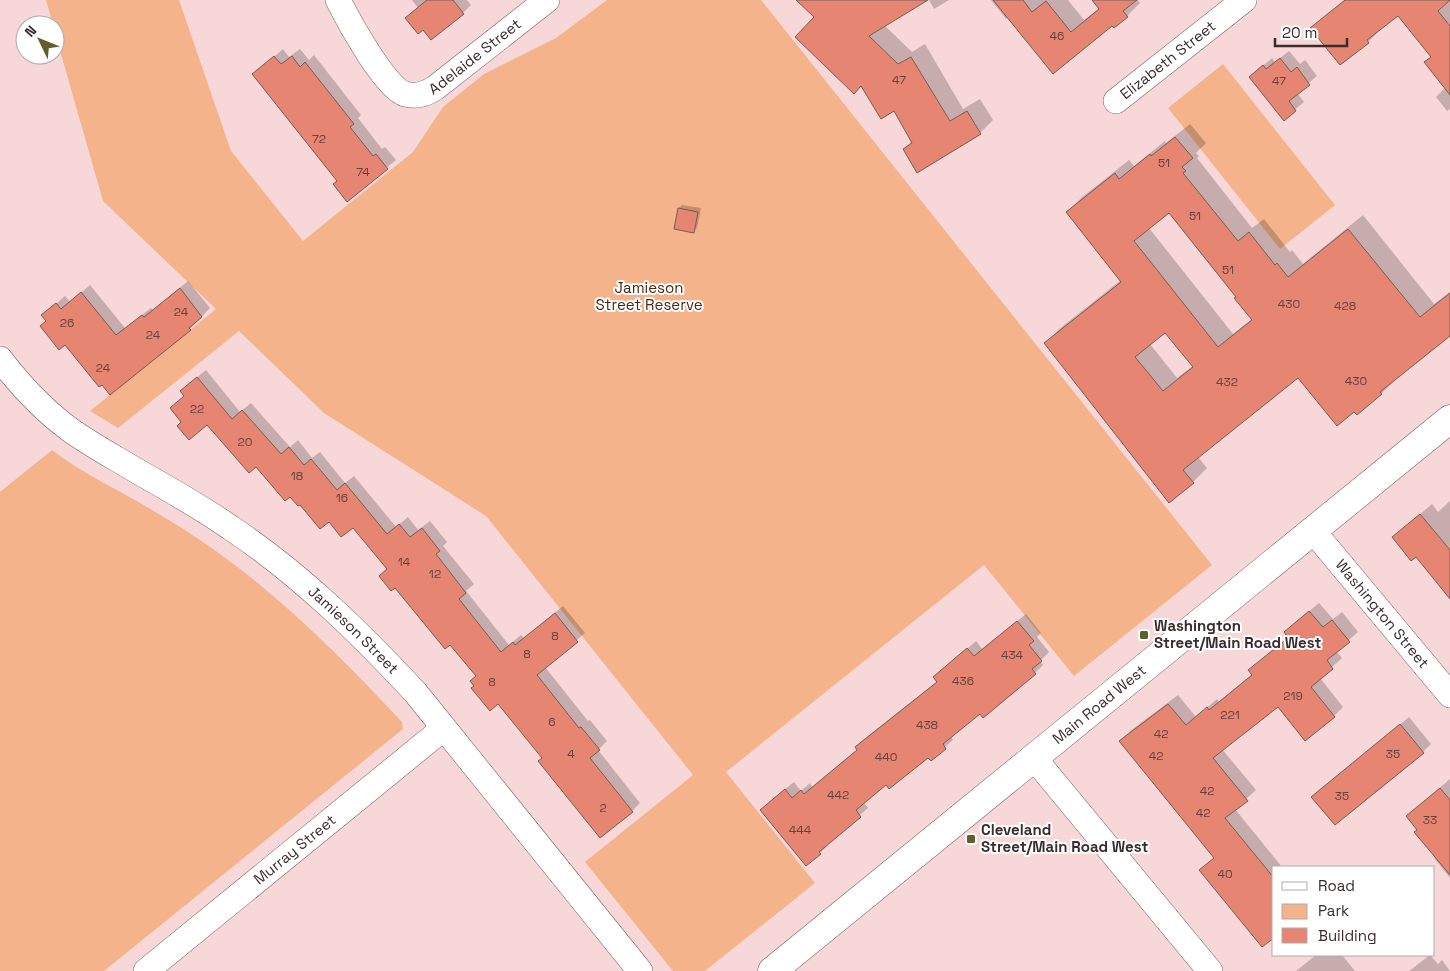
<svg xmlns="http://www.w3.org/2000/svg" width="1450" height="971" font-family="'Space Grotesk',sans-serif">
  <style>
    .green { fill: #f5b38b }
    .shadow { fill: #0003; fill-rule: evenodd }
    .building { fill: #e68672; stroke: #775c55; fill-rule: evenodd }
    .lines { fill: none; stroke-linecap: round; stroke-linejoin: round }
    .minor-casing { stroke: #7a5d60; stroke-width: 26 }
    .major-casing { stroke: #7a5d60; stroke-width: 29 }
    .minor { stroke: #fff; stroke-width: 25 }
    .major { stroke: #fff; stroke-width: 28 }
    .poi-dot { fill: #5e5f2d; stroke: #fff; stroke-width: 2 }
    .labels { text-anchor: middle; stroke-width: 4; stroke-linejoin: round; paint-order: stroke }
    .number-label { font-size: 12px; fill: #64423e }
    .street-label { font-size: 15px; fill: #392c2d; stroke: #fff }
    .park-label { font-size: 15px; fill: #492811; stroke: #fff }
    .poi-label { font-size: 15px; font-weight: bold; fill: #392c2d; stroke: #fff; text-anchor: start }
  </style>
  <rect width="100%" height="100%" fill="#f8d7d9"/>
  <g class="green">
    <polygon points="46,0 179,0 231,151 303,241 413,152 443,107 484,74 556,38 607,0 761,0 1212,565 1074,676 984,565 726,772 815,883 705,971 673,971 585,862 693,775 486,516 324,413 239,331 118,428 90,411 216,309 103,201 55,33 55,25 53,25"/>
    <polygon points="1223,64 1335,205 1280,249 1168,108"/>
    <path d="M52,450c31,24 67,40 100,60 21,12 41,25 61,39 71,50 130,110 189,173l1,7 -299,242h-104v-479z"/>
  </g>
  <g class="shadow">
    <polygon points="412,0 467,0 471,5 463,13 423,28 407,18 418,8"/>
    <polygon points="798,0 926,0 884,25 912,52 925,44 963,109 980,99 993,120 980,133 904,149 912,141 894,110 861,84 816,17"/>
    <polygon points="929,0 949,0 934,9"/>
    <polygon points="991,0 1068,0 1084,20 1100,8 1093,0 1138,0 1140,3 1127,16 1112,24 1053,72 1008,17 1006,19"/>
    <polygon points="1345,0 1450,0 1450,109 1447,111 1436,97 1446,87 1432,56 1399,14 1376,31 1377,33 1368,42 1341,64 1315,25"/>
    <polygon points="283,49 289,57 300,49 309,60 314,55 361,115 358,118 382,149 385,147 396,160 347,200 339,181 254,74"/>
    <polygon points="1289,51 1300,64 1305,60 1317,76 1297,93 1304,102 1284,119 1250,77 1272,58 1275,62"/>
    <path d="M1190,124l16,19 -10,10 3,3 -2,2 55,70 12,-9 26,33 2,-2 11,14 60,-49 71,89 16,-12v43l-55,45 -14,14 -83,-17 -100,80 9,11 -14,14 -148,-138 14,-15 62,-49 -54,-68 14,-14 48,-38 5,6 31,-25 1,2zM1170,212l68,85 14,22 -19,15 -84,-106zM1166,331l28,34 -17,13 -27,-34z"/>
    <polygon points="682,205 701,208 697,228 694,231 679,208"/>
    <polygon points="188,281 210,308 190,329 110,393 43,315 65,296 70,302 90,285 125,328 151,308 153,310"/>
    <polygon points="206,370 240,412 251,403 290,447 298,440 312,458 320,452 345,483 354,476 396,527 408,517 418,530 430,521 447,542 443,546 474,584 466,591 509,645 521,635 524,638 563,606 585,633 545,667 588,721 590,720 607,741 598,750 640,803 632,811 543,758 499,702 475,685 477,676 353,526 300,503 207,424 183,422 185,395 190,383"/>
    <polygon points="1450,501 1450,595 1416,556 1393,537 1432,504 1438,512"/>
    <polygon points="1319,603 1333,619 1342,612 1358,632 1336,651 1342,658 1320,678 1343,707 1334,716 1278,705 1222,749 1256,790 1235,809 1282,867 1274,867 1274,936 1201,870 1215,857 1121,741 1130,731 1178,695 1196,717 1217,699 1219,702 1253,674 1250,670 1289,637 1295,623"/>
    <polygon points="1026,614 1041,633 1037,637 1049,652 1040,661 1043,665 1035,673 980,712 951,736 953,740 931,759 928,756 886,783 863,802 868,808 826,844 828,845 820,853 769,802 794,782 801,791 810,783 812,787 858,749 856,747 864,739 938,681 934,677 976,641 982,649"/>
    <polygon points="1409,717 1431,744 1423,752 1313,797"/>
    <polygon points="1450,779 1450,878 1434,858 1436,856 1407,816"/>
    <polygon points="1316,955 1342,955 1355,971 1296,971"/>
    <polygon points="1430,955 1438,964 1442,960 1450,971 1409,971"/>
  </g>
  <g class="building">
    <polygon points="427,0 453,0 464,14 431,40 423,30 418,34 405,18"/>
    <polygon points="796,0 928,0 869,36 898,64 911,57 950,121 967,111 981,134 917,173 903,149 912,143 894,111 881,119 861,86 854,94 795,37 814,17"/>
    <polygon points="993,0 1023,0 1032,12 1046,1 1071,32 1099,9 1092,0 1137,0 1123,11 1128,17 1114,28 1112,26 1053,74"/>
    <polygon points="1345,0 1450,0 1438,11 1450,26 1450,95 1424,62 1431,57 1398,16 1367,40 1369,43 1340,65 1310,28"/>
    <polygon points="274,56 281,64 292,56 300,67 305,62 354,124 350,127 373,156 376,154 388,169 347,202 333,184 337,181 252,74"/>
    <polygon points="1280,58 1291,72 1297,67 1310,85 1289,101 1296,111 1284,121 1249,77 1263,65 1266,69"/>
    <path d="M1175,137l18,21 -11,9 4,4 -3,2 55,68 11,-9 26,33 2,-2 11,14 60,-48 72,88 30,-24v43l-70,56 2,2 -25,21 -3,-3 -17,14 -39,-48 -115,92 11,13 -25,20 -125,-160 77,-61 -55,-70 49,-39 4,6 31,-25 1,2zM1169,213l67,84 -2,1 18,22 -34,27 -84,-106zM1165,333l28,34 -30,24 -28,-34z"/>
    <polygon points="678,208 698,212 694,233 674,229"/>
    <polygon points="180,288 202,317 189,328 191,330 110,395 102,385 99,387 65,345 59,350 40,326 46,321 41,315 56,303 61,309 81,292 116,335 142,315 144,317"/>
    <polygon points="197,377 232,419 242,410 281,454 289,447 304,465 311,459 337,490 345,483 387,534 399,524 410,537 422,528 440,551 436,554 466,593 459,599 501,652 513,642 515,645 555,613 578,642 537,675 579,728 581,727 600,750 590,758 633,812 600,838 538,761 542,758 498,704 490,711 471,688 474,686 470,681 476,676 450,645 445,649 395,588 391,591 379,576 387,569 353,528 341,537 329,522 320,529 300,505 298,506 290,497 285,501 256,467 249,473 207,425 189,440 177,426 181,422 170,408 184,396 180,391"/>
    <polygon points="1420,514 1450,550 1450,599 1416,557 1411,561 1392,537"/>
    <polygon points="1309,611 1323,627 1332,620 1350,642 1327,660 1333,669 1311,687 1335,717 1305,741 1278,707 1213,758 1248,801 1225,818 1274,878 1274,938 1262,947 1199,870 1214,858 1119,741 1168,704 1186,725 1207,707 1209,710 1252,675 1248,670 1288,638 1284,632"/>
    <polygon points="1017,621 1034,641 1029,645 1042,661 1032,669 1036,674 983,718 980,714 943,744 946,749 931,761 928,758 889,789 886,785 856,810 861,817 819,852 821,854 806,866 760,810 785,789 792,798 801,790 804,794 857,750 855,747 937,682 933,677 967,648 974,656"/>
    <polygon points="1400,724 1424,753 1335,825 1311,797"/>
    <polygon points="1440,788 1450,800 1450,875 1414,832 1417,830 1406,816"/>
  </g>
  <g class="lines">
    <defs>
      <g id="minor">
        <path id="s1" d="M338,0c10,20 47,88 67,94 11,3 21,0 30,-6l112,-88"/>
        <path id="s2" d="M1116,101l128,-101"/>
        <path id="s3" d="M0,359c20,26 42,50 69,70 22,16 45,28 68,42 32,18 64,36 94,57 69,46 128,104 184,164l225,279"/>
        <path id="s4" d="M1313,531l137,164"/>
        <polyline points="1034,758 1210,971"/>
        <path id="s5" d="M146,971l298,-243"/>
      </g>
      <g id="major">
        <path id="s6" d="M772,971l678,-552"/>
      </g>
    </defs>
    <use href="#minor" class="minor-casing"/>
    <use href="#major" class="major-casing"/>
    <use href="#minor" class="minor"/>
    <use href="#major" class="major"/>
  </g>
  <g class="poi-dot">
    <rect x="1139" y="630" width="10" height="10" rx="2.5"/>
    <rect x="966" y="834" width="10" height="10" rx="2.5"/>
  </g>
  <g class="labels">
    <g class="number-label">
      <text x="1057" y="40">46</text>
      <text x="899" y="84">47</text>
      <text x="1279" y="85">47</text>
      <text x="319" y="143">72</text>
      <text x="1164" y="167">51</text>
      <text x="363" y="176">74</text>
      <text x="1195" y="220">51</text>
      <text x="1228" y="274">51</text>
      <text x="1289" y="308">430</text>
      <text x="1345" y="310">428</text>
      <text x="181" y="316">24</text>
      <text x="67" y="327">26</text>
      <text x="153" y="339">24</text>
      <text x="103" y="372">24</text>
      <text x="1356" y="385">430</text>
      <text x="1227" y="386">432</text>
      <text x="197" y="413">22</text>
      <text x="245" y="446">20</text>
      <text x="297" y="480">18</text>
      <text x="342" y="502">16</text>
      <text x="404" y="566">14</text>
      <text x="435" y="578">12</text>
      <text x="555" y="640">8</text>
      <text x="527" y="658">8</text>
      <text x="1012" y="659">434</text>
      <text x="963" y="685">436</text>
      <text x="492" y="686">8</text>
      <text x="1293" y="700">219</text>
      <text x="1230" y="719">221</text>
      <text x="552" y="726">6</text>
      <text x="927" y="729">438</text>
      <text x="1161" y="738">42</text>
      <text x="571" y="758">4</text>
      <text x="1393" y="758">35</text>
      <text x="1156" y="760">42</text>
      <text x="886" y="761">440</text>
      <text x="1207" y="795">42</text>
      <text x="838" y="799">442</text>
      <text x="1342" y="800">35</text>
      <text x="603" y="812">2</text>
      <text x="1203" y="817">42</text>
      <text x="1430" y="824">33</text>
      <text x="800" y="834">444</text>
      <text x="1225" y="878">40</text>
    </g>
    <g class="street-label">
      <text dy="5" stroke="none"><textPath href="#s1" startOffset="199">Adelaide Street</textPath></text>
      <text dy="5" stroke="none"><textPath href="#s2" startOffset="66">Elizabeth Street</textPath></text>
      <text dy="5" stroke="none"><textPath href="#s4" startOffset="108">Washington Street</textPath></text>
      <text dy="5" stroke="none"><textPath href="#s3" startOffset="448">Jamieson Street</textPath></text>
      <text dy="5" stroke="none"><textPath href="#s6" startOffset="422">Main Road West</textPath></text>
      <text dy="5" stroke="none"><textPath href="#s5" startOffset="192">Murray Street</textPath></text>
    </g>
    <g class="park-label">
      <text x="649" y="293">Jamieson<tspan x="649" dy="17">Street Reserve</tspan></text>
    </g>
    <g class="poi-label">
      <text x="1154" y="631">Washington<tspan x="1154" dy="17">Street/Main Road West</tspan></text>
      <text x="981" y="835">Cleveland<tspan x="981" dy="17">Street/Main Road West</tspan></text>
    </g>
  </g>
  <rect x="1272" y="866" width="162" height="90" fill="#ffffff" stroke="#b0abab"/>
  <rect x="1282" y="882" width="25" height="8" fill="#ffffff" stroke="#b0abab"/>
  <text x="1318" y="891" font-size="15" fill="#392c2d">Road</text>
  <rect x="1282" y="904" width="25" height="15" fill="#f5b38b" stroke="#b0abab"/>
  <text x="1318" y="916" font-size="15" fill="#392c2d">Park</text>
  <rect x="1282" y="928" width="25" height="15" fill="#e68672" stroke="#b0abab"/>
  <text x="1318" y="941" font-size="15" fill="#392c2d">Building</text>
  <g transform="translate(40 40) rotate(313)"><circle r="24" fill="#ffffff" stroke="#b0abab"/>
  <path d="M0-4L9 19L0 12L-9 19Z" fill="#5e5f2d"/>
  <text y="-8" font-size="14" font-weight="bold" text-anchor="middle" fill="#392c2d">N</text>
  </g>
  <path d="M1275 38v8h72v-8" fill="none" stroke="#392c2d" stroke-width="2.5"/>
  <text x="1282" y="38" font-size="15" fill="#392c2d" stroke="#ffffff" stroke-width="4" paint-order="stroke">20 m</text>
</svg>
